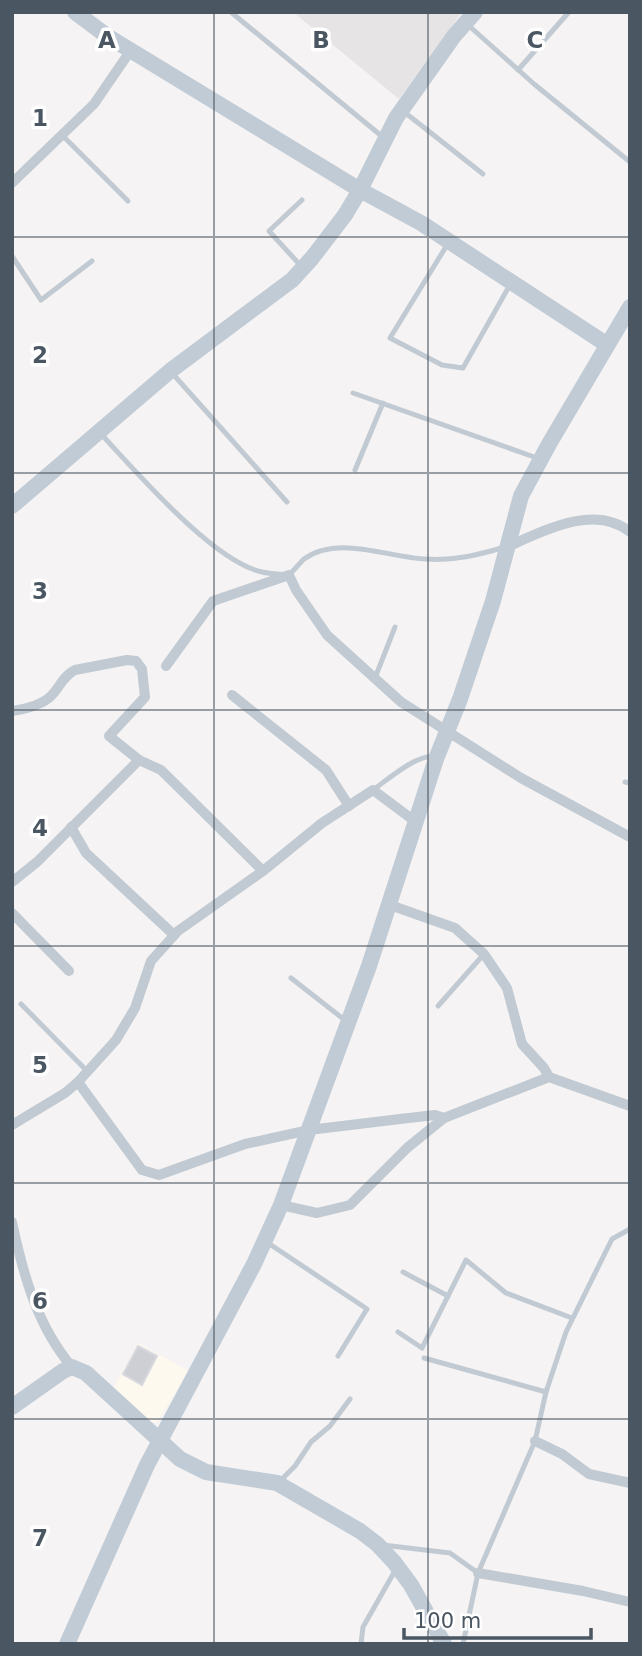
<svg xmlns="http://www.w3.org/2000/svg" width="642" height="1656" font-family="'DejaVu Sans',sans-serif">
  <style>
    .commercial { fill: #fdf9ef }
    .education { fill: #e6e4e5 }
    .building { fill: #cdcfd5; stroke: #d7d9de; stroke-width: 2 }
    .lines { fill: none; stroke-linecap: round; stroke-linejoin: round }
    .lane { stroke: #c1cad2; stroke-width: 5 }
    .street { stroke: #c1cad2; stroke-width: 10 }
    .secondary { stroke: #c1cbd6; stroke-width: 16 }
    .grid { fill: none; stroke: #4a5661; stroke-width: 2; stroke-opacity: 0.55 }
    .grid-label { font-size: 23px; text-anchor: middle; font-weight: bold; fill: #4a5661; stroke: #fff; stroke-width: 7; stroke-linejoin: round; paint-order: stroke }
  </style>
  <rect width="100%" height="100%" fill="#f5f3f3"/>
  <polygon class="commercial" points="138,1343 189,1371 157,1422 151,1422 113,1389"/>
  <polygon class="education" points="293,12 462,12 399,99"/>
  <polygon class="building" points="138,1346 157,1356 142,1385 123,1374"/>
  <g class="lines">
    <g class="lane">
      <polyline points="232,13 384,138"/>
      <polyline points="467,24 534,84 630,162"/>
      <polyline points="518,70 569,12"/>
      <polyline points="403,111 483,174"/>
      <polyline points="62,135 128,201"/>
      <polyline points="447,245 390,338 442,365 463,368 511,283"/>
      <polyline points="12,256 41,300 92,261"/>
      <polyline points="301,266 269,231 302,200"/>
      <polyline points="172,373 287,502"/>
      <polyline points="353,393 537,458"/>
      <path d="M100,433c36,38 112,128 162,139 9,2 18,2 27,3 5,-5 10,-11 15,-16 34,-25 85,-1 122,0 28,2 52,-4 79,-12"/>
      <polyline points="355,470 383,403"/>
      <polyline points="375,678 395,627"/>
      <polyline points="625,782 630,783"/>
      <path d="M373,790c14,-10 44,-36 60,-33"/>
      <polyline points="291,978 346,1021"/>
      <polyline points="21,1004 87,1071"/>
      <polyline points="438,1006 484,954"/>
      <polyline points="268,1243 367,1309 338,1356"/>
      <polyline points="403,1272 448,1296"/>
      <polyline points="398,1332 422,1348 466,1260 506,1293 572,1318"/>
      <polyline points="424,1358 546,1392"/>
      <polyline points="280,1481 295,1466 311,1442 330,1426 350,1399"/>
      <polyline points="383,1545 450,1553 478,1573"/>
      <polyline points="361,1644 363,1627 396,1569"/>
      <polyline points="463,1644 478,1573 535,1441 546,1392 566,1332 612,1239 630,1229"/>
    </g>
    <g class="street">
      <polyline points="12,183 94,104 131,50"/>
      <path d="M507,547c36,-16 88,-44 123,-15"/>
      <polyline points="166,666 213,601 289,575 296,590 327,635 401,702 521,778 630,837"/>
      <polyline points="232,695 326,770 349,806"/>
      <path d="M12,711c13,-2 30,-6 39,-15 9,-9 12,-20 24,-26l52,-10 9,1 6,8 3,28 -36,39 30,24"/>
      <polyline points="71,827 86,853 174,935"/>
      <polyline points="12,882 37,862 139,760 161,770 263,871"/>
      <polyline points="390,905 455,928 484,954 507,988 522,1044 544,1068 549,1077"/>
      <polyline points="12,913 69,971"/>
      <polyline points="78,1082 142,1170 159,1175 245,1144 309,1130 400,1119 435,1115 444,1118 549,1077 630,1106"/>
      <polyline points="12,1125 65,1093 78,1082 116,1040 135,1008 151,961 178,931 263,871 322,823 373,790 416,822"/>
      <polyline points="281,1205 317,1213 350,1205 407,1148 444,1118"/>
      <path d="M12,1222c11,52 25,104 60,145"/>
      <polyline points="535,1441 562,1454 589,1474 630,1483"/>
      <polyline points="478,1573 583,1591 630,1602"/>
    </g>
    <g class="secondary">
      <polyline points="75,12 107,36 360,190 421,223 606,344"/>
      <polyline points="12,506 170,371 292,280 312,258 345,215 360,190 396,118 454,36 475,12"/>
      <polyline points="12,1407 63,1371 72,1367 86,1373 180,1459 206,1472 277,1483 360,1531 377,1544 394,1562 411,1585 444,1644"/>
      <polyline points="67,1644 147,1465 254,1264 281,1205 369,966 436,759 460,699 493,601 521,496 549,444 630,307"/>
    </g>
  </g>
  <path class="grid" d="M214,12v1632M428,12v1632M12,237h618M12,473h618M12,710h618M12,946h618M12,1183h618M12,1419h618"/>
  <g class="grid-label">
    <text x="107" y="48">A</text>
    <text x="321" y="48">B</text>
    <text x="535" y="48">C</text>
    <text x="40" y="126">1</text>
    <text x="40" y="363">2</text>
    <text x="40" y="599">3</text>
    <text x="40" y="836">4</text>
    <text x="40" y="1073">5</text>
    <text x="40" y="1309">6</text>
    <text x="40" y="1546">7</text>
  </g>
  <rect width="642" height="1656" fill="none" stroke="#4a5661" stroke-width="28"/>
  <path d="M404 1628v10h187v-10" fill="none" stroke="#4a5661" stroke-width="3.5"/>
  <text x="414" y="1628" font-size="21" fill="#4a5661" stroke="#ffffff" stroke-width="5" paint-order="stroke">100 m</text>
</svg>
